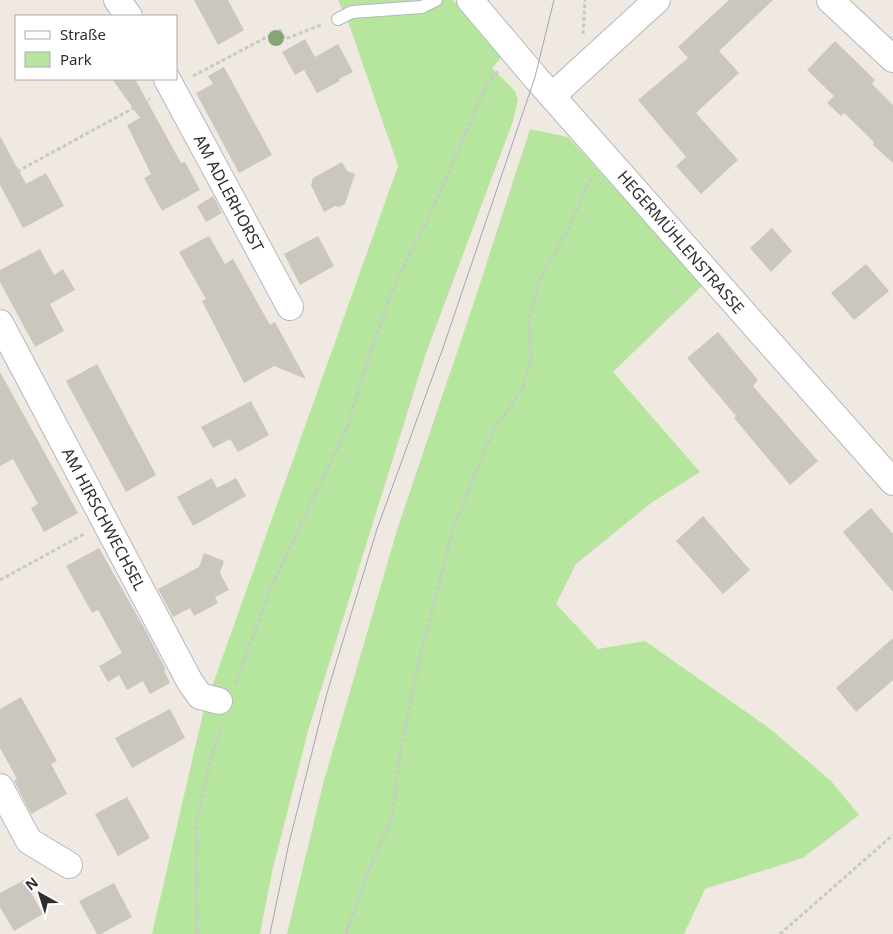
<svg xmlns="http://www.w3.org/2000/svg" width="893" height="934" font-family="'Noto Sans',sans-serif">
  <style>
    .green { fill: #b6e59e }
    .building { fill: #cbc7bf }
    .lines { fill: none; stroke-linecap: round; stroke-linejoin: round }
    .lane-casing { stroke: #b4b7c1; stroke-width: 14 }
    .street-casing { stroke: #b4b7c1; stroke-width: 28 }
    .path { stroke: #c9c9c9; stroke-width: 3; stroke-dasharray: 4 2.5; stroke-linecap: butt }
    .lane { stroke: #fff; stroke-width: 12 }
    .street { stroke: #fff; stroke-width: 26 }
    .tram { stroke: #a3a6b8; stroke-width: 1 }
    .tree { fill: #84a574 }
    .labels { text-anchor: middle; stroke-width: 5; stroke-linejoin: round; paint-order: stroke }
    .street-label { font-size: 16px; fill: #2e2e2e; stroke: #fff }
  </style>
  <rect width="100%" height="100%" fill="#efe9e1"/>
  <g class="green">
    <polygon points="338,0 453,0 501,58 492,68 515,91 518,100 513,121 426,353 308,731 272,872 260,934 152,934 204,709 398,166 350,27"/>
    <polygon points="530,129 568,137 703,285 613,372 700,472 651,503 576,564 556,604 598,649 645,641 769,728 831,781 859,815 803,858 705,889 684,934 287,934 323,784 398,527 476,296"/>
  </g>
  <g class="building">
    <polygon points="194,0 228,0 244,30 218,45"/>
    <polygon points="729,0 773,0 719,51 739,73 696,113 738,160 701,194 676,166 686,157 638,100 688,58 678,47"/>
    <polygon points="305,39 315,57 338,44 353,72 339,79 340,81 317,93 304,70 295,75 282,52"/>
    <polygon points="835,41 875,80 872,84 893,105 893,163 873,145 874,142 844,113 841,116 827,103 834,96 807,70"/>
    <polygon points="224,67 272,155 239,173 196,93 213,84 208,76"/>
    <polygon points="112,79 135,79 181,163 185,162 200,190 162,211 144,178 151,174 127,125 140,118"/>
    <polygon points="0,136 26,184 46,173 64,206 23,228 0,185"/>
    <polygon points="342,162 347,171 355,174 345,204 339,207 335,206 324,212 311,185 313,178"/>
    <polygon points="213,196 222,213 206,222 197,206"/>
    <polygon points="772,228 792,251 771,272 750,248"/>
    <polygon points="209,236 225,264 233,259 270,325 275,322 306,379 274,366 244,383 202,301 206,299 179,252"/>
    <polygon points="318,236 334,266 300,285 284,254"/>
    <polygon points="40,249 54,275 63,269 75,290 50,304 64,331 35,347 0,282 0,270"/>
    <polygon points="866,264 889,291 854,320 831,293"/>
    <polygon points="718,332 758,380 753,386 818,461 790,485 734,418 736,416 687,358"/>
    <polygon points="97,364 156,475 126,492 66,381"/>
    <polygon points="0,372 78,513 44,532 31,508 38,504 13,459 0,466"/>
    <polygon points="251,401 269,435 238,452 230,439 213,448 201,427"/>
    <polygon points="212,478 217,488 236,478 246,496 193,526 177,497"/>
    <polygon points="871,508 893,534 893,592 843,532"/>
    <polygon points="703,516 750,570 723,594 676,541"/>
    <polygon points="99,548 146,631 166,670 164,670 170,683 150,694 143,681 127,690 119,675 108,682 99,666 122,653 98,610 92,613 66,566"/>
    <polygon points="204,553 224,561 220,573 229,590 215,597 218,603 194,616 190,608 173,617 158,589 199,567"/>
    <polygon points="893,638 893,680 856,712 836,688"/>
    <polygon points="21,697 57,761 51,764 67,794 31,814 14,781 17,779 0,748 0,709"/>
    <polygon points="170,709 185,738 132,768 115,738"/>
    <polygon points="127,797 150,838 118,856 95,814"/>
    <polygon points="24,880 43,914 14,931 0,907 0,893"/>
    <polygon points="114,883 132,917 101,934 97,934 79,901"/>
  </g>
  <g class="lines">
    <defs>
      <polyline id="lane" points="338,19 352,12 422,7 436,0"/>
      <g id="street">
        <polyline points="117,0 129,16"/>
        <polyline points="470,0 535,77 893,482"/>
        <polyline points="830,0 893,59"/>
        <polyline points="167,79 290,307"/>
        <polyline points="552,96 657,0"/>
        <polyline points="0,323 190,682 200,696 219,701"/>
        <polyline points="0,787 29,841 69,865"/>
      </g>
    </defs>
    <use href="#lane" class="lane-casing"/>
    <use href="#street" class="street-casing"/>
    <g class="path">
      <polyline points="583,34 585,0"/>
      <polyline points="193,76 280,30 285,39 321,25"/>
      <polyline points="0,181 150,99"/>
      <polyline points="0,580 84,534"/>
      <polyline points="236,683 269,592 347,428 367,363 394,286 433,208 488,82 499,70"/>
      <polyline points="197,934 197,819 211,758 221,726"/>
      <polyline points="346,934 369,869 392,818 400,753 420,657 454,526 494,429 523,388 531,359 529,319 540,279 566,234 591,177"/>
      <polyline points="780,934 893,835"/>
    </g>
    <use href="#lane" class="lane"/>
    <use href="#street" class="street"/>
    <polyline class="tram" points="270,934 289,843 327,693 377,529 443,348 535,77 554,0"/>
  </g>
  <circle class="tree" cx="276" cy="38" r="8"/>
  <g class="labels">
    <g class="street-label">
      <text transform="translate(229 193) rotate(62)" y="6">AM ADLERHORST</text>
      <text transform="translate(681 242) rotate(49)" y="6">HEGERMÜHLENSTRASSE</text>
      <text transform="translate(104 519) rotate(62)" y="6">AM HIRSCHWECHSEL</text>
    </g>
  </g>
  <rect x="15" y="15" width="162" height="65" fill="#ffffff" stroke="#ababab"/>
  <rect x="25" y="31" width="25" height="8" fill="#ffffff" stroke="#ababab"/>
  <text x="60" y="40" font-size="15" fill="#2e2e2e">Straße</text>
  <rect x="25" y="52" width="25" height="15" fill="#b6e59e" stroke="#ababab"/>
  <text x="60" y="65" font-size="15" fill="#2e2e2e">Park</text>
  <g transform="translate(40 894) rotate(321)" stroke="#ffffff" stroke-width="4" paint-order="stroke">
  <path d="M0-4L9 19L0 12L-9 19Z" fill="#2e2e2e"/>
  <text y="-8" font-size="14" font-weight="bold" text-anchor="middle" fill="#2e2e2e">N</text>
  </g>
</svg>
